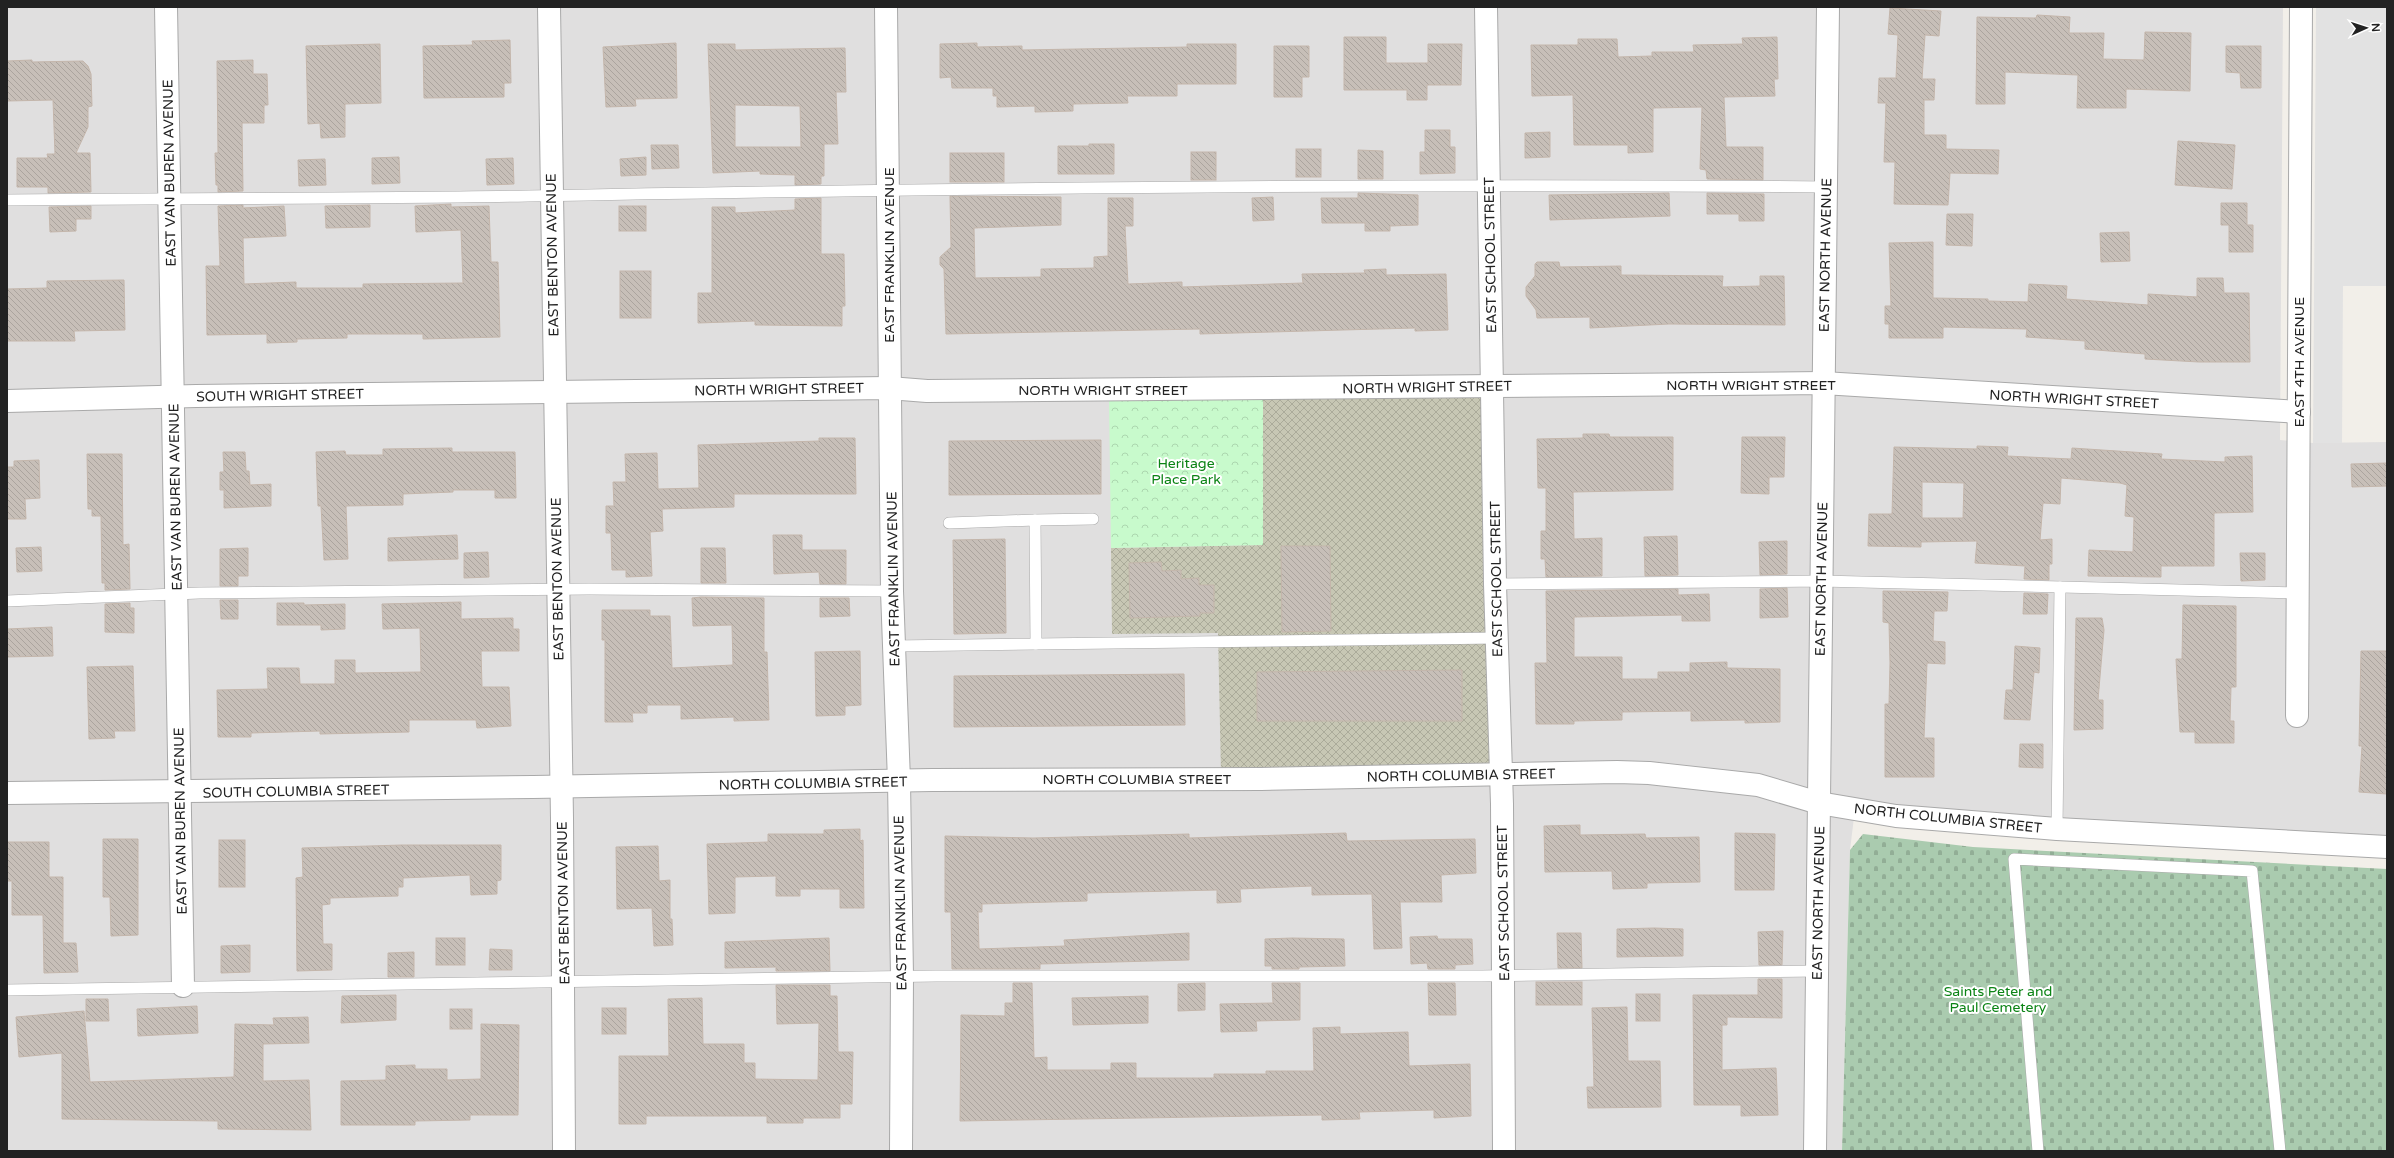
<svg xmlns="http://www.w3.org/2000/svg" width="2394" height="1158" font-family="'Varela Round',sans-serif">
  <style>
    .residential { fill: #e0dfdf }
    .construction { fill: url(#construction-cross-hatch) }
    .cemetery { fill: url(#cemetery-stones) }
    .park { fill: url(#park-crowns) }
    .parking { fill: #e2e2e2 }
    .building { fill: url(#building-back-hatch); stroke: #c4b6ab; fill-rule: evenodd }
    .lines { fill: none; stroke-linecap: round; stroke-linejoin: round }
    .lane-casing { stroke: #a9a9a9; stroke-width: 12 }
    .street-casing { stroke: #a9a9a9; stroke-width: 24 }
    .lane { stroke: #fff; stroke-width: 11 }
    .street { stroke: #fff; stroke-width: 22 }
    .labels { text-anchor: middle; stroke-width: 4; stroke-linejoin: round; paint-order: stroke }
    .street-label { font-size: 14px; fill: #222; stroke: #fff }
    .park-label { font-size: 14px; fill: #0c8416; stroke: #fff }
  </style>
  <defs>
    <pattern id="construction-cross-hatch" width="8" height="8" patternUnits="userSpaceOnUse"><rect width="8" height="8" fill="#c7c7b4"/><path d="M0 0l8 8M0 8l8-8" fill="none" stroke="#abab9a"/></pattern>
    <pattern id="cemetery-stones" width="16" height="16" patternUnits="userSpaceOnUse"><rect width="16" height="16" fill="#aacbaf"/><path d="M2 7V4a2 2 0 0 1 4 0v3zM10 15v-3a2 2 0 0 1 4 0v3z" fill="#92ae96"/></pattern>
    <pattern id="park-crowns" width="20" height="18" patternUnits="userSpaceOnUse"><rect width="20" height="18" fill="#c8facc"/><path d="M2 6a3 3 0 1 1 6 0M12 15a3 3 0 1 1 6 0" fill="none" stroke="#acd6af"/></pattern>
    <pattern id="building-back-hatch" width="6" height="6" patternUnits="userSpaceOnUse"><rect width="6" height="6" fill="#c7bfb8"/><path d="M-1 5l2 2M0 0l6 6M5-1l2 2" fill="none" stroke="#aba49e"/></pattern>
  </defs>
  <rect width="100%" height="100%" fill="#f2efe9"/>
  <polygon class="residential" points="7,7 2283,7 2280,440 2313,443 2387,442 2387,839 2069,822 1856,801 1850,850 1842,1151 7,1151"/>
  <polygon class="construction" points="1263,394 1486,396 1496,769 1221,773 1218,633 1112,634 1111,548 1263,545"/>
  <polygon class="cemetery" points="1863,834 1973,847 2387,869 2387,1151 1842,1151 1850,850"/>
  <polygon class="park" points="1263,394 1263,545 1111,548 1109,396"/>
  <polygon class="parking" points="2316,7 2386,7 2387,286 2343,286 2342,443 2313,443"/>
  <g class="building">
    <polygon points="1890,8 1941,11 1939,36 1925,35 1922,79 1935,79 1934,100 1924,100 1924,135 1946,135 1946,149 1999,150 1998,174 1950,173 1948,205 1894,204 1895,162 1884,162 1886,103 1878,103 1879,78 1896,78 1898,35 1888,34"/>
    <polygon points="2037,15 2070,17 2069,33 2104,33 2103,59 2144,60 2145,32 2191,33 2190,91 2126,89 2126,108 2077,108 2078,75 2005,72 2005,104 1976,104 1977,17 2036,18"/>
    <polygon points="1344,37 1386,37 1386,63 1428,63 1428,44 1462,44 1461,85 1427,85 1427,100 1407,100 1407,90 1344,90"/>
    <polygon points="1777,37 1778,79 1774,79 1775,96 1724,97 1726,147 1763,147 1763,180 1707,179 1706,170 1700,169 1702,107 1653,108 1653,152 1628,153 1628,145 1574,145 1573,95 1532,96 1531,45 1578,45 1578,39 1617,39 1618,57 1652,56 1652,52 1694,52 1693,45 1743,44 1742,38"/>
    <polygon points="510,40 511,83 504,83 504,97 424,98 423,46 473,45 472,41"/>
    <polygon points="676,43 677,98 635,99 636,106 606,107 603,47"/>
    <polygon points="977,43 977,47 1022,46 1022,50 1187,47 1187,44 1236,44 1236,84 1177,84 1177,96 1127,96 1128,103 1073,104 1073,111 1035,112 1035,106 997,107 997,96 993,96 993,88 952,88 951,77 940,78 940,44"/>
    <polygon points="380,44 381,103 345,104 345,137 321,138 320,123 308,124 306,46"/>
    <path d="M708,44h27v6l110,-2 1,44h-10l2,52h-14v32h-3v8l-26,1v-10l-35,-1v-3l-47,2zM735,105l65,1 1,41h-66z"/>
    <polygon points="1274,46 1309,46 1309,77 1302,77 1302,97 1274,97"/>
    <polygon points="2226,46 2261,46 2261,88 2241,88 2240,73 2226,72"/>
    <polygon points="32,60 32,62 83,61 88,66 91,74 92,106 88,107 88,127 76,153 90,153 91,192 48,193 48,187 17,187 17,158 48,158 47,154 55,154 53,100 7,101 7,61"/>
    <polygon points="253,60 253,74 267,74 268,105 264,105 264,123 242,123 243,191 218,192 218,185 216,185 215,153 218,153 217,61"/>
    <polygon points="1425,130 1450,130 1450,147 1455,147 1455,173 1420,174 1420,152 1425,152"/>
    <polygon points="1550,132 1550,157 1525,158 1525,133"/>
    <polygon points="2178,141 2235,145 2232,189 2175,185"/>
    <polygon points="1089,144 1114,144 1114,174 1058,174 1058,146 1089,146"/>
    <polygon points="651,145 678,145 679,168 652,169"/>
    <rect x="1296" y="149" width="25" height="28"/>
    <polygon points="1358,150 1383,151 1383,179 1358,179"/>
    <rect x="1191" y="152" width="25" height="28"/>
    <rect x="950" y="153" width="54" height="29"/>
    <polygon points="399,157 400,183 372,184 372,158"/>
    <polygon points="646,157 646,175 621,176 620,159"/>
    <polygon points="513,158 514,184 487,185 486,159"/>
    <polygon points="325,159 326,185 299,186 298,160"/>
    <polygon points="1358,193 1418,195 1418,225 1390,226 1390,231 1365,231 1365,223 1322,223 1321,198 1358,198"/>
    <polygon points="1669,193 1670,216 1550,220 1549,195"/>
    <polygon points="1707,193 1764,194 1764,221 1739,221 1739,214 1707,214"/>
    <polygon points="950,196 1061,197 1061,225 974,228 975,278 1041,277 1041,269 1094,268 1094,257 1108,256 1108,198 1133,198 1133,226 1125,226 1128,284 1182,282 1182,287 1303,283 1302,274 1365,273 1364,270 1386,269 1386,275 1446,274 1448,330 1415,331 1415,328 1200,334 1200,329 946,334 944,269 940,265 940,257 951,247"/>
    <polygon points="1273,197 1274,220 1253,221 1252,198"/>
    <polygon points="821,198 821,254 844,254 845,306 842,306 842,326 755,325 755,321 698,323 698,293 712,293 712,207 735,207 735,213 795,210 795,199"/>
    <polygon points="2221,203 2247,203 2247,225 2253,225 2253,252 2229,252 2229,225 2221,225"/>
    <polygon points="451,204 451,207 489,206 491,262 498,262 500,337 423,339 423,334 347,334 347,338 297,339 297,342 267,343 267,334 207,335 206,266 220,266 218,206 243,205 243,208 284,206 286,236 243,238 244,284 296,282 296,288 363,288 363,284 463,283 461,230 416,232 415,206"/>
    <polygon points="370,205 370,227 326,228 325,206"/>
    <polygon points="91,206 91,219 76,219 76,231 50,232 49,207"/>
    <rect x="619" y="206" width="27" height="25"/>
    <polygon points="1947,214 1973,214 1972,246 1946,245"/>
    <polygon points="2129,232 2130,261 2101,262 2100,233"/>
    <polygon points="1933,242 1933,298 1988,299 1988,301 2028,302 2029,284 2067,286 2066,299 2148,305 2148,294 2197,297 2197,278 2223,278 2224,293 2249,293 2250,362 2199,362 2145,359 2145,354 2085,349 2085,341 2026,337 2027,329 1943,327 1943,338 1889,338 1889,324 1885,324 1885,306 1891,306 1889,243"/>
    <polygon points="1537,262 1559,262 1560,267 1621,266 1621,275 1723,276 1722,287 1760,286 1760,276 1784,276 1785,325 1669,324 1590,328 1590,317 1537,318 1536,310 1526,296 1526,287 1535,276 1535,264"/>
    <rect x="620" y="271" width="31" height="47"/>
    <polygon points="124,280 125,330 74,331 75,341 7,341 7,289 47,288 47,281"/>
    <polygon points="1583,434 1609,434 1610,437 1673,437 1673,490 1573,492 1574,539 1602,538 1602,576 1546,577 1545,559 1541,559 1541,531 1546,531 1546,488 1538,488 1537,439 1583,438"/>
    <polygon points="1742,437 1785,437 1784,477 1769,477 1769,494 1741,493"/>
    <polygon points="819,438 855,438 856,494 734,494 734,507 662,509 663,531 650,532 652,576 626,577 626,570 612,570 611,533 606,533 606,506 614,506 613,482 626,482 625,454 657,453 658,489 699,488 698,445 819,441"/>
    <polygon points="1101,440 1101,494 949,495 949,441"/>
    <path d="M1977,446l31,1 -1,9 64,3 1,-11 90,6 -1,5 64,3v-5l27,-1 1,56 -39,1v53h-53v11l-73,-1 1,-26 44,2 1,-35 -9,-1 2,-31 -7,-2 -59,-5 -1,26 -17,-1 -3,37 12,-1v25h-3v16l-25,-1 1,-13 -50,-3 2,-22 -56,1v5l-53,-1 1,-32h23l2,-67 83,2zM1922,482l42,1 -1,35h-41z"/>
    <polygon points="452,448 452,452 515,452 516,498 495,498 495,490 453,490 453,492 403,494 403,505 346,506 348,559 324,560 321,506 318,506 316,452 345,451 346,455 383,455 383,449"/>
    <polygon points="223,452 245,452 246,471 249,471 250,485 271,484 271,506 224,508 224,490 220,490 220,472 224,472"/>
    <polygon points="87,454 122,454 123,545 129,544 130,589 105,590 105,583 102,583 101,516 92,516 92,509 88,509"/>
    <polygon points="39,460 40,498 25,499 26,519 7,519 7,467 14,467 14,461"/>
    <polygon points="2387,463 2387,486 2352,487 2351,464"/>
    <polygon points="457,535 458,559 388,561 388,538"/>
    <polygon points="773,535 802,535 802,550 846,550 846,584 820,584 819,572 774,574"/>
    <polygon points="1677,536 1678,575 1645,576 1644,537"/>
    <polygon points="1005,539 1006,633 954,634 953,540"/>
    <polygon points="1787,541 1787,574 1760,575 1759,542"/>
    <polygon points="1281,546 1330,546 1331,631 1282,632"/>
    <polygon points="41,547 42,571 17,572 16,548"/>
    <polygon points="248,548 248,576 238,576 238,586 220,586 220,549"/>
    <polygon points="701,548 725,548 726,583 701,583"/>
    <polygon points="488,552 489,577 464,578 464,553"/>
    <polygon points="2240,553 2265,553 2265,580 2241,581"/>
    <polygon points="1161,562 1162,571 1181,570 1181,579 1199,578 1199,585 1214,585 1214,613 1200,613 1200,616 1130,618 1129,563"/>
    <polygon points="1787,588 1788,617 1760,618 1760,589"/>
    <polygon points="1678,589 1678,595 1709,594 1710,621 1682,621 1682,615 1574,617 1574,657 1622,657 1622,679 1658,679 1658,672 1690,672 1690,663 1727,662 1727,668 1780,669 1780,722 1745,723 1745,720 1691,721 1691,711 1622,712 1622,720 1574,721 1574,724 1536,724 1535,663 1547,663 1546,591"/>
    <polygon points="1883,591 1948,592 1947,611 1934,611 1933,641 1945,642 1945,664 1927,663 1924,738 1934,738 1934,777 1885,777 1885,704 1889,704 1890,663 1889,623 1883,622"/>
    <polygon points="2024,593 2048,594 2047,614 2023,614"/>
    <polygon points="701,597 764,598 764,652 767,652 769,720 734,721 734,717 681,719 681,705 647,705 647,713 632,713 633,722 605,722 605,640 602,640 602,610 650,610 650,616 670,616 672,668 733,665 732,625 693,626 692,598"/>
    <polygon points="820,598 849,598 850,616 820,617"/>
    <polygon points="220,600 238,600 238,619 221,619"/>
    <polygon points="461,602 461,619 513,618 513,629 519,629 519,651 481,651 482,687 509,687 511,726 477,728 476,720 409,720 409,732 320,734 320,731 251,733 251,737 218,737 217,690 268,689 267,668 299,668 300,684 335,684 335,660 355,660 355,673 421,672 420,628 383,629 382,604"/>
    <polygon points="130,603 130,608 134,608 134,633 105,632 105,604"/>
    <polygon points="277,603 304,603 304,605 345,604 345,629 321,630 321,625 277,625"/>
    <polygon points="2183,605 2236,606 2236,687 2231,687 2230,721 2234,721 2234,743 2195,743 2195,732 2180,732 2176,659 2182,659"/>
    <polygon points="2076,618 2102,618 2104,630 2098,700 2103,700 2103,729 2074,730"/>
    <polygon points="52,627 53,656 7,657 7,629"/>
    <polygon points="2015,646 2040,648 2039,673 2034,672 2030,720 2004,719 2006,690 2013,690"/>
    <polygon points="860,651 861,705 845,706 845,715 816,716 815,652"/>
    <polygon points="2361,651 2387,651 2387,794 2359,792 2362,746 2359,746"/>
    <polygon points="133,666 135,731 114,731 115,738 89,739 87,667"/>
    <polygon points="1462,670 1462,721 1257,721 1257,672"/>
    <polygon points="1184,674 1185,725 954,727 954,676"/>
    <polygon points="2020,744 2043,744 2043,768 2019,767"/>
    <polygon points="1580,825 1580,835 1645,834 1646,838 1699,837 1700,882 1647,883 1647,888 1613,889 1612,871 1545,872 1544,826"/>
    <polygon points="860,829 860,841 863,840 864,908 840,908 840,889 800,889 800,896 776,896 776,876 735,877 735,913 709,914 707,844 768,842 768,834 824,834 824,830"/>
    <polygon points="1346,833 1347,841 1475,839 1476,873 1441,875 1442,902 1400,902 1402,948 1374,949 1372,894 1312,895 1312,886 1240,889 1241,902 1217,903 1217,890 1087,893 1087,901 982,904 982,912 978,912 979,949 1065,946 1064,940 1189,933 1189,960 1040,964 1040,969 952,969 951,912 945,912 945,836 1033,838 1189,834 1189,838"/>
    <polygon points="1735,833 1775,834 1774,890 1735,890"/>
    <polygon points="103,839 138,839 138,935 111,936 110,897 103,897"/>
    <rect x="219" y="840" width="26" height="47"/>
    <polygon points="7,842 49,842 49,877 63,877 63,943 76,943 78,972 44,973 43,915 12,915 12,881 7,881"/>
    <polygon points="402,845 501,845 501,880 497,881 497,894 471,895 470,875 403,878 403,887 398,887 398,896 330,898 330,904 322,905 323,944 332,944 332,970 297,971 296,878 303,877 302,848"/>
    <polygon points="658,846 659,881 670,880 670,919 672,919 673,945 654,946 652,908 617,909 616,847"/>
    <polygon points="1654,928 1683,929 1683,956 1617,957 1617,929"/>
    <polygon points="1783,931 1782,965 1759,965 1758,932"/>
    <polygon points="1557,933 1581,933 1582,968 1558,968"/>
    <polygon points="1437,936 1438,939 1472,939 1473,964 1455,965 1455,969 1428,969 1427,963 1411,964 1410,937"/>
    <rect x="436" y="938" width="29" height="27"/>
    <polygon points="829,938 830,971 776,971 776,967 725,968 725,942"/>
    <polygon points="1292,938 1344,939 1345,966 1299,967 1299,969 1272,969 1272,966 1265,966 1265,939"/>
    <polygon points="250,945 250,972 221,973 221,946"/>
    <polygon points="490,949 512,950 512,970 489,970"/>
    <polygon points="414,952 414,977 388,977 388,953"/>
    <polygon points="1758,979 1782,979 1782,1018 1727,1017 1727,1025 1722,1025 1722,1070 1776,1068 1778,1115 1741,1116 1741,1105 1694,1105 1693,995 1758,995"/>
    <rect x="1536" y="982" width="46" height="23"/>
    <polygon points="1013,983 1032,983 1034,1058 1047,1057 1047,1070 1111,1070 1111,1063 1136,1063 1136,1078 1214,1078 1214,1074 1266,1074 1266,1071 1314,1071 1313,1028 1340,1027 1340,1034 1408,1032 1409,1066 1470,1064 1471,1116 1434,1118 1434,1110 1359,1112 1360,1119 1322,1120 1322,1115 960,1121 961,1015 1005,1016 1005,1003 1013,1003"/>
    <polygon points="1205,983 1205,1010 1178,1011 1178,984"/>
    <polygon points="1272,983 1300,983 1300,1020 1256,1021 1257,1031 1221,1032 1220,1004 1273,1003"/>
    <polygon points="1428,983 1455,983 1456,1015 1429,1015"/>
    <polygon points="776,985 830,985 830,996 837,996 838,1052 853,1052 852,1104 840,1104 840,1118 803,1118 803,1123 767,1123 767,1116 646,1116 646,1124 619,1124 619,1056 669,1056 668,999 702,998 703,1044 744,1044 744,1063 755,1063 755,1079 818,1080 819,1023 777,1024"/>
    <rect x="1636" y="994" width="24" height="27"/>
    <polygon points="396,995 396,1020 341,1023 342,996"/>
    <polygon points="1148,996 1148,1023 1073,1025 1072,998"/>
    <polygon points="86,999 108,999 109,1021 86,1021"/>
    <polygon points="197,1006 198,1033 138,1036 137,1009"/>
    <polygon points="1627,1007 1628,1061 1660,1061 1661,1107 1588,1108 1587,1087 1594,1087 1592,1008"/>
    <rect x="602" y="1008" width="24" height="26"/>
    <rect x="450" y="1009" width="22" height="20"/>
    <polygon points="84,1011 90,1082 234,1077 235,1024 274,1025 273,1018 308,1017 309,1043 263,1044 263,1081 309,1080 311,1130 218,1129 218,1121 62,1119 62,1053 19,1057 16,1017"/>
    <polygon points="481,1024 519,1025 518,1115 470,1115 470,1120 415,1121 415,1125 341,1125 341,1081 386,1080 386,1066 415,1065 415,1069 447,1069 447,1080 481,1079"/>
  </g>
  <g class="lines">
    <defs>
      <g id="lane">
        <path d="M7,200c174,-2 347,-1 521,-4 432,-8 865,-13 1298,-9"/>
        <polyline points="1035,520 1093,519"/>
        <polyline points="1495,584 1821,581 2298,593"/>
        <polyline points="7,601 199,593 589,589 892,591"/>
        <polyline points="1036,644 1497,638"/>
        <polyline points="894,646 1036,644 1035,520 949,523"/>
        <polyline points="2057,829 2060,587"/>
        <polyline points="7,990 936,976 1482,976 1817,971"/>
        <polyline points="2038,1151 2014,859 2252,871 2280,1151"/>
      </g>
      <g id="street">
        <polyline points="166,7 183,986"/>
        <polyline points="549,7 562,818 564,1151"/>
        <polyline points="886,7 892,591 899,781 902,977 901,1151"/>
        <polyline points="1486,7 1495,584 1502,804 1504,1151"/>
        <polyline points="7,401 196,396 889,388 927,391 1823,383 2299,412"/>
        <polyline points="2297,716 2301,7"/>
        <polyline points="7,793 533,787 932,780 1261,779 1617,772 1649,773 1758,785 1819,803 1896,816 2057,829 2387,847"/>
        <polyline points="1815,1151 1828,7"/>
      </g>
    </defs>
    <use href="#lane" class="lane-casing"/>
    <use href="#street" class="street-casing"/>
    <use href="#lane" class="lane"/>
    <use href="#street" class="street"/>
  </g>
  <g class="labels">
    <g class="street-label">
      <text transform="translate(169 173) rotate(-91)" y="5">EAST VAN BUREN AVENUE</text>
      <text transform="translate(552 255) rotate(-91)" y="5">EAST BENTON AVENUE</text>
      <text transform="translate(889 255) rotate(-90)" y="5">EAST FRANKLIN AVENUE</text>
      <text transform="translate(1490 255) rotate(-91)" y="5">EAST SCHOOL STREET</text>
      <text transform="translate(1825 255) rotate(-89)" y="5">EAST NORTH AVENUE</text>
      <text transform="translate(2299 362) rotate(-90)" y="5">EAST 4TH AVENUE</text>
      <text x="1751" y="390">NORTH WRIGHT STREET</text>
      <text transform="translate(1427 387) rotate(-1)" y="5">NORTH WRIGHT STREET</text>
      <text transform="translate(779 389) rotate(-1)" y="5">NORTH WRIGHT STREET</text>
      <text x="1103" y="395">NORTH WRIGHT STREET</text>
      <text transform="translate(280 395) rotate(-1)" y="5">SOUTH WRIGHT STREET</text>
      <text transform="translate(2074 399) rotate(3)" y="5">NORTH WRIGHT STREET</text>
      <text transform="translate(175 497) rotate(-91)" y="5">EAST VAN BUREN AVENUE</text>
      <text transform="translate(557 579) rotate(-91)" y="5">EAST BENTON AVENUE</text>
      <text transform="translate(893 579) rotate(-91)" y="5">EAST FRANKLIN AVENUE</text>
      <text transform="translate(1496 579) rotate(-91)" y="5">EAST SCHOOL STREET</text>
      <text transform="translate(1821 579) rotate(-89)" y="5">EAST NORTH AVENUE</text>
      <text transform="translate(1461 775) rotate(-1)" y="5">NORTH COLUMBIA STREET</text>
      <text x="1137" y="784">NORTH COLUMBIA STREET</text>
      <text transform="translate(813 783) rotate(-1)" y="5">NORTH COLUMBIA STREET</text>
      <text transform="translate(296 791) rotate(-1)" y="5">SOUTH COLUMBIA STREET</text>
      <text transform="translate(1948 818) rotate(6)" y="5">NORTH COLUMBIA STREET</text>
      <text transform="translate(180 821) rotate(-91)" y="5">EAST VAN BUREN AVENUE</text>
      <text transform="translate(563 903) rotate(-91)" y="5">EAST BENTON AVENUE</text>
      <text transform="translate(900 903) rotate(-91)" y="5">EAST FRANKLIN AVENUE</text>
      <text transform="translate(1503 903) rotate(-91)" y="5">EAST SCHOOL STREET</text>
      <text transform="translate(1818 903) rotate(-89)" y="5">EAST NORTH AVENUE</text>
    </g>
    <g class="park-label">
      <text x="1186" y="468">Heritage<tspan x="1186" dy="16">Place Park</tspan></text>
      <text x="1998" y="996">Saints Peter and<tspan x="1998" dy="16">Paul Cemetery</tspan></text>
    </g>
  </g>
  <rect width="2394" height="1158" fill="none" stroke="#222222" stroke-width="16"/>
  <g transform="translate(2366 28) rotate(87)" stroke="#ffffff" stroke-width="3" paint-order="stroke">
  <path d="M0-3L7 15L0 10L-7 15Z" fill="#222222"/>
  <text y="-6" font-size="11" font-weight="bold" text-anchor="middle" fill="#222222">N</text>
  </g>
</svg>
